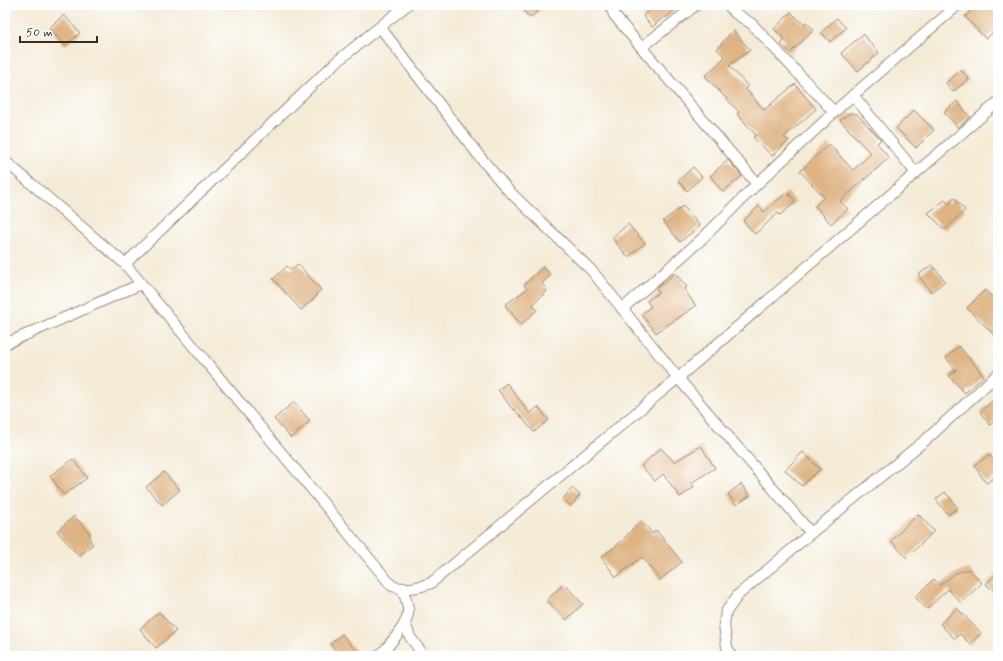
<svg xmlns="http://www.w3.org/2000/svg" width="1003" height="661" font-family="Mynerve,sans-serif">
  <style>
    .building { fill: #dfb484 }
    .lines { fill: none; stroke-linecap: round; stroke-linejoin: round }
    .minor-casing { stroke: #988a7a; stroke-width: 12 }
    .minor { stroke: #fff; stroke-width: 10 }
  </style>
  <rect width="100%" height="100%" fill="#fff"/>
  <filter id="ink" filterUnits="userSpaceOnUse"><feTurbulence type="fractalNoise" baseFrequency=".025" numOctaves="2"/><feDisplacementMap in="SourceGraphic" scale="8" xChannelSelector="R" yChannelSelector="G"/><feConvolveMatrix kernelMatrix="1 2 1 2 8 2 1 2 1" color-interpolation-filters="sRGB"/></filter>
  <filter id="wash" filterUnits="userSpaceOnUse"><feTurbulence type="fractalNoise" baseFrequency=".012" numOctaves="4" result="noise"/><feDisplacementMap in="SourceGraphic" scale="16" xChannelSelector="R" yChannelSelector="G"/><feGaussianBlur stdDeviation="0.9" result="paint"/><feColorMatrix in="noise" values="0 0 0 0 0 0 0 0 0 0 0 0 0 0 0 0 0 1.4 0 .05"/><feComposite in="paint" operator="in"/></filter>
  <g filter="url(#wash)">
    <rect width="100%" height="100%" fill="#f4ebd7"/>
    <g id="blocks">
      <g class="building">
        <polygon points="519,5 546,5 530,18"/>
        <polygon points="656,5 680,5 666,18 665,16 652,27 643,16"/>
        <polygon points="977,5 989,5 998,14 998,27 986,39 965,17"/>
        <polygon points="791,12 804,25 806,22 814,30 790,53 781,44 785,40 774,29"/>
        <polygon points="64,15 80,33 65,46 49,28"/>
        <polygon points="837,18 846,28 830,42 821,32"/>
        <polygon points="733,30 750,50 729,66 748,86 745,88 764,110 795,84 816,109 784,137 788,141 772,156 753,137 756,135 737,114 739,112 705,76 725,57 717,49"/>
        <polygon points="863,34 879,53 858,71 841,53"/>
        <polygon points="961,70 969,79 953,92 946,83"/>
        <polygon points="957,101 970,117 958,128 944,112"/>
        <polygon points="914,110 934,130 916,148 896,128"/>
        <polygon points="850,113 857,114 881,140 877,143 889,158 840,201 848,209 831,224 815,206 824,197 800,171 829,144 853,170 871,154 840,120"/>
        <polygon points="728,160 742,176 723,192 710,176"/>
        <polygon points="693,167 702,177 687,191 678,181"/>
        <polygon points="787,192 796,202 780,215 778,213 755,234 743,221 759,206 764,212"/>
        <polygon points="954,198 965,210 945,230 928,213 945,200 949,204"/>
        <polygon points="683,206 700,226 680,242 663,221"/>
        <polygon points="628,224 645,243 628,257 612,238"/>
        <polygon points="298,264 321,290 316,294 317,296 301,310 273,279 287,266 291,270"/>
        <polygon points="932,265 945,281 931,292 918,275"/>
        <polygon points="543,267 551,275 542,283 547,291 533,304 537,310 521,325 505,305 527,289 524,285"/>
        <polygon points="675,273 687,287 684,289 696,306 656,333 641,314 651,307 647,301 659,292 656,289"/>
        <polygon points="985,290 998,303 998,339 967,308"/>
        <polygon points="959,346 984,376 965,393 949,376 956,370 946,358"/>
        <polygon points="507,383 530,414 538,407 549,420 534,432 514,409 513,410 498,390"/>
        <polygon points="998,396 998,418 990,425 980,412"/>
        <polygon points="294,402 310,421 291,438 274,419"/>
        <polygon points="701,446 715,468 691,483 694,487 680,497 663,474 655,481 641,466 661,448 674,462"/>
        <polygon points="803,452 820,469 802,486 785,470"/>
        <polygon points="990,455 998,467 998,475 986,483 974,465"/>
        <polygon points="73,459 87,478 64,495 50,476"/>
        <polygon points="164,472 180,490 162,505 146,487"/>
        <polygon points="741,484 750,496 736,505 728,494"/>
        <polygon points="572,488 580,495 571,506 563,499"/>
        <polygon points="945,492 958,508 948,515 936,499"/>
        <polygon points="918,514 934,531 907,558 891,541"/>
        <polygon points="74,516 90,533 90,540 93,544 79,556 57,531"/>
        <polygon points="641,521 653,534 656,530 682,562 660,580 642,557 616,577 601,557 625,539 624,538"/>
        <polygon points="969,569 982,583 961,603 948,589 927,609 915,597 934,579 940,585 956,573"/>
        <polygon points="998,572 998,596 986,584"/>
        <polygon points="564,584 583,604 566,620 547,600"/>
        <polygon points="957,608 981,633 970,644 960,634 955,639 940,624"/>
        <polygon points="159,612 176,631 156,648 140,629"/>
        <polygon points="342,634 356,651 351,656 340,656 330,644"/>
      </g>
    </g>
  </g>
  <g filter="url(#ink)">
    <use href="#blocks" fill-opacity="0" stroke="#988a7a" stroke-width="1"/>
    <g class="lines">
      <defs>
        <g id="minor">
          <polyline points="610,5 614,15 757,184"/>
          <polyline points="728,5 735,13 752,24 834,112"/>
          <polyline points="380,27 480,157 508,190 592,271 678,378 811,533"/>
          <polyline points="642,47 696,5"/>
          <polyline points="853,95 916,173"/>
          <path d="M5,161l120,103 267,322c15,4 25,2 39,-3l247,-205 320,-276"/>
          <polyline points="125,264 335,63 407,5"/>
          <polyline points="622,309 703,238 757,184 844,103 958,5"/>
          <polyline points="5,344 141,284"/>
          <polyline points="405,623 410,637 424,656"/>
          <path d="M379,656c9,-9 27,-30 29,-42 1,-9 -3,-18 -6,-25"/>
          <polyline points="731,656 727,647 724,624 726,612 738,595 811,533 928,438 998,374"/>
        </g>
      </defs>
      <use href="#minor" class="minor-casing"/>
      <use href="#minor" class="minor"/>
    </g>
  </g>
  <rect width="1003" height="661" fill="none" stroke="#fff" stroke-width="20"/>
  <path d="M20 36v6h77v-6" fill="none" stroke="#3b2a1e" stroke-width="2"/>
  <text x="26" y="36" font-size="12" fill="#3b2a1e" stroke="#ffffff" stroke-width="3" paint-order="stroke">50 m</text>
</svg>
